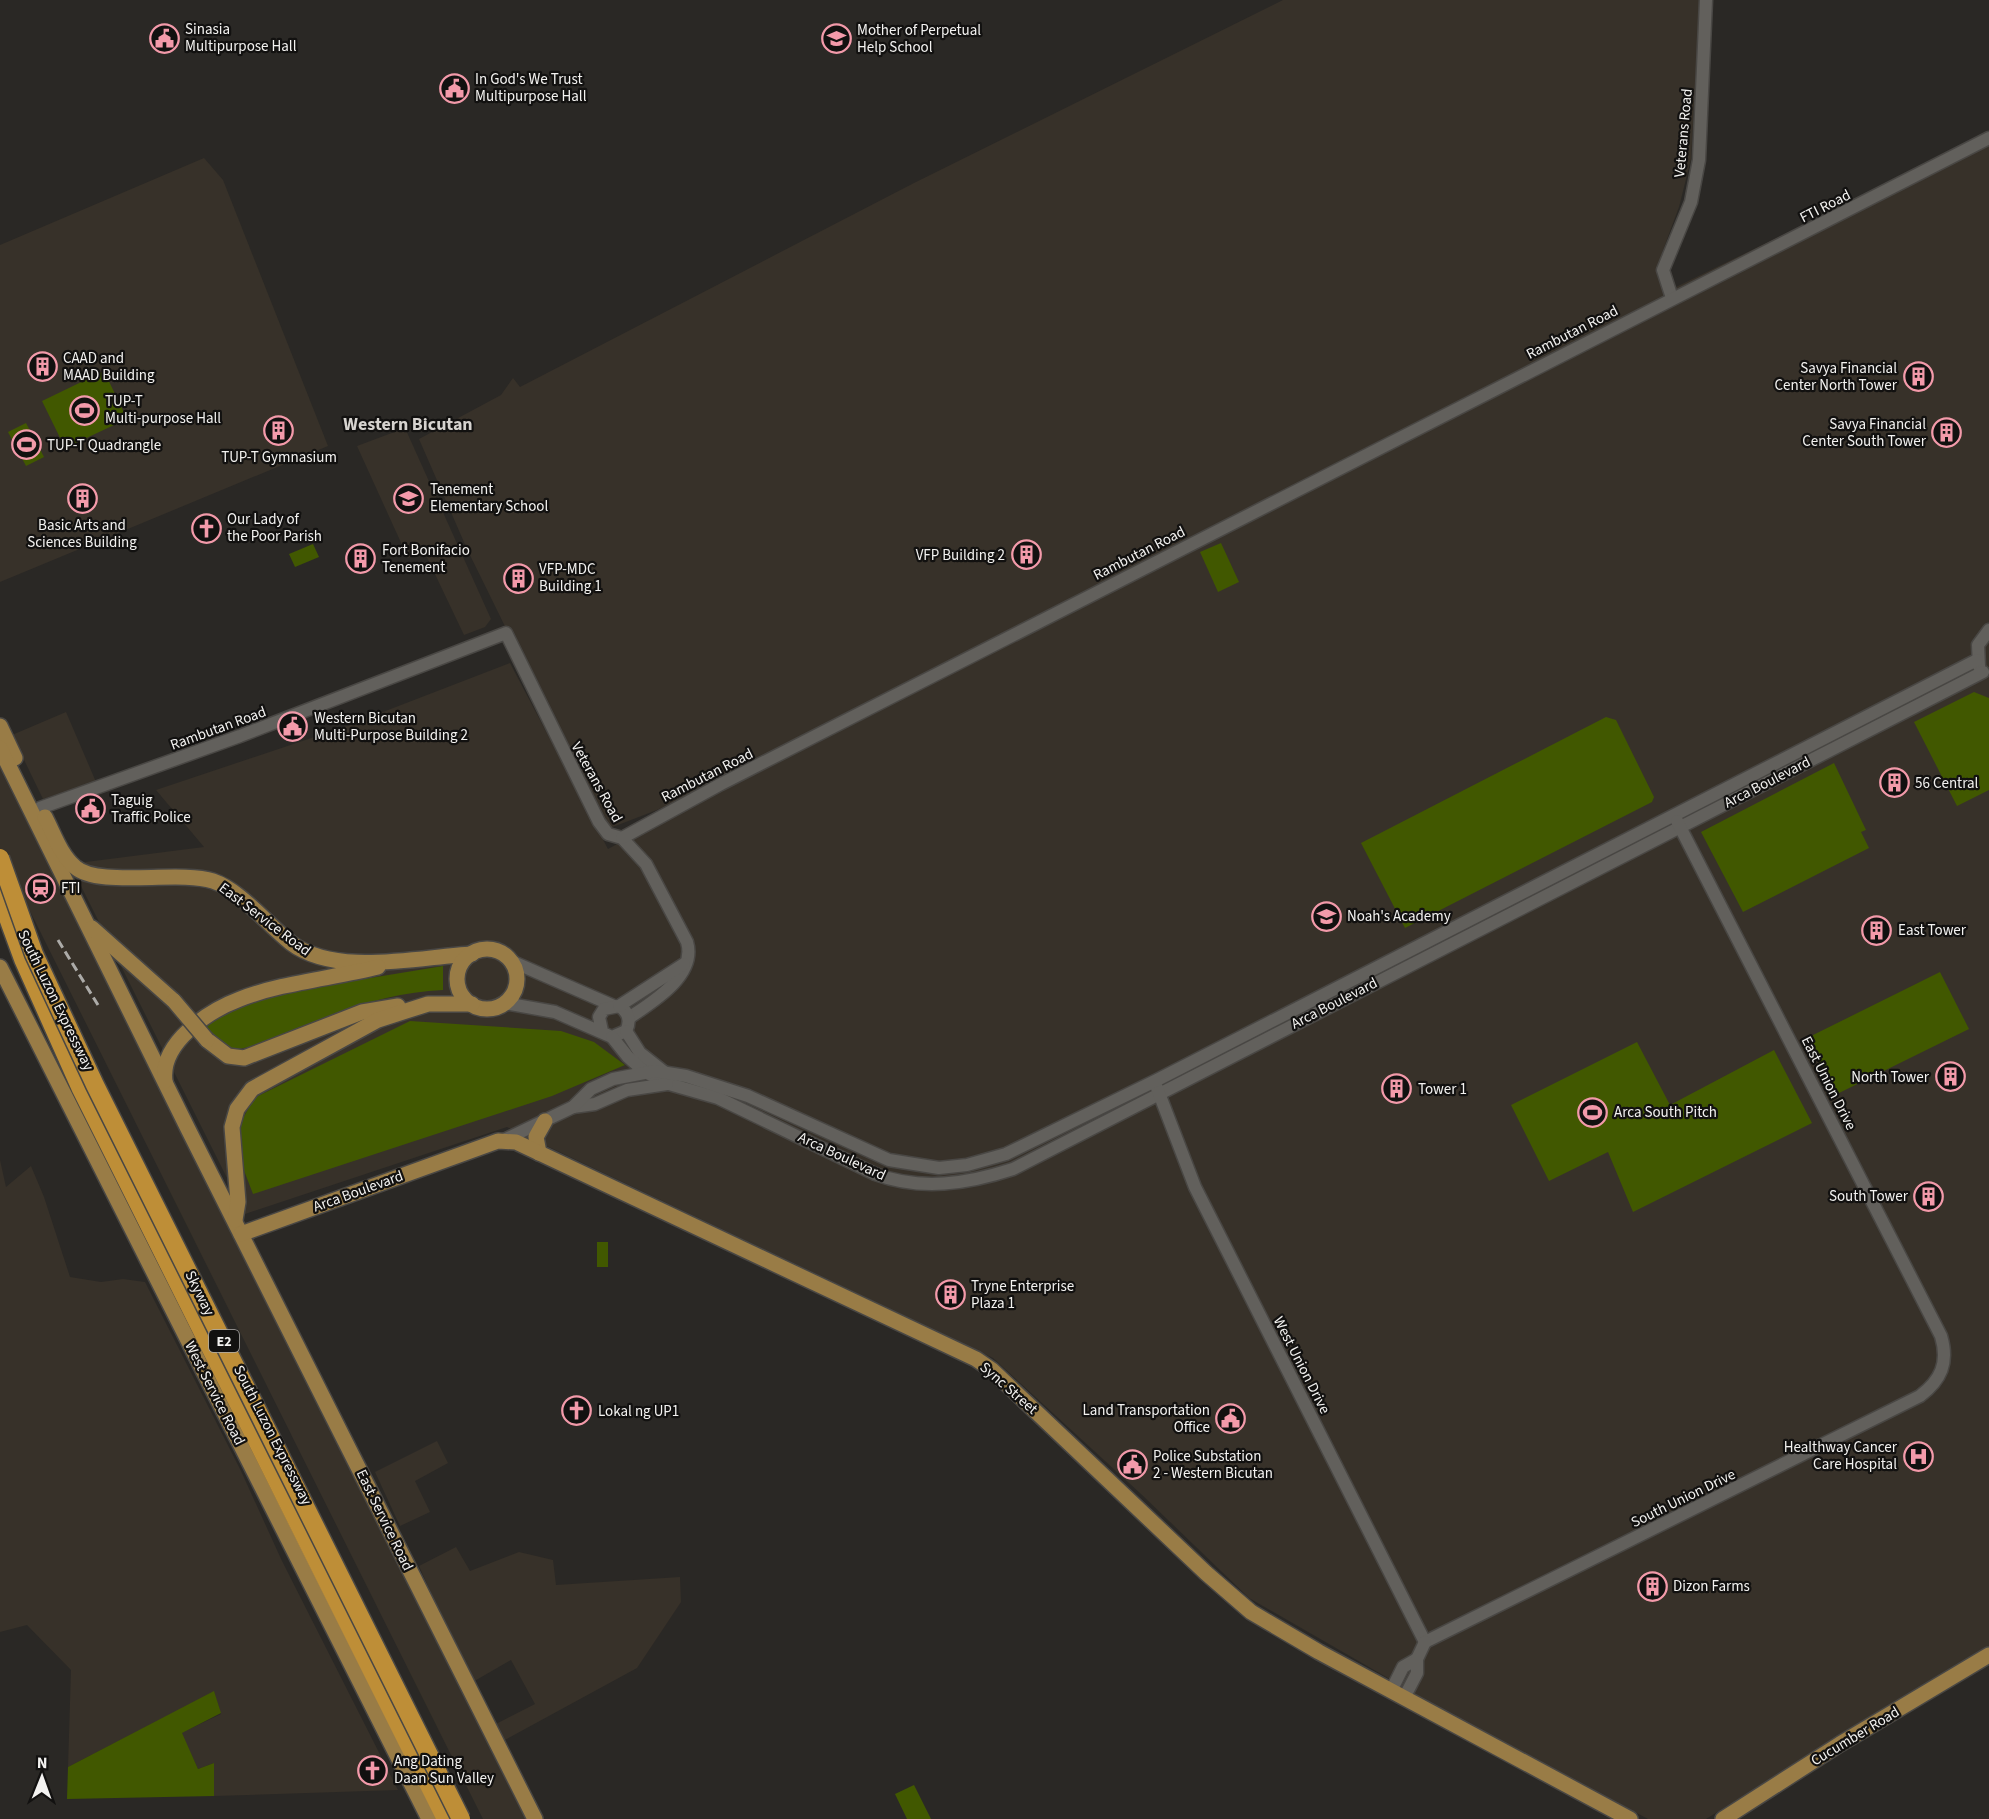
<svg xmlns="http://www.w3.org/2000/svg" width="1989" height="1819" font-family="'Source Sans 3',sans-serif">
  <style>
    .built { fill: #373129 }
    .green { fill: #415800 }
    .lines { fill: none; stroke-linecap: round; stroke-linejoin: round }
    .minor-casing { stroke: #494744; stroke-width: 15 }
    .major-casing { stroke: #494744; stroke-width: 18 }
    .highway-casing { stroke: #494744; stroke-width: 21 }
    .minor { stroke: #62605c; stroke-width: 12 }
    .major { stroke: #997c46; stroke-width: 15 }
    .highway { stroke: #be8e37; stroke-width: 18 }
    .rail { stroke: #acaba8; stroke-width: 3; stroke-dasharray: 9 4.5; stroke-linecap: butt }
    .major-bridge-casing { stroke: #494744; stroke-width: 18; stroke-linecap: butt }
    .highway-bridge-casing { stroke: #494744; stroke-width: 21; stroke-linecap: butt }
    .major-bridge { stroke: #997c46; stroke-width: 15 }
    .highway-bridge { stroke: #be8e37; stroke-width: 18 }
    .labels { text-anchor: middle; stroke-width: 4.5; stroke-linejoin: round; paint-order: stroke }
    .shield { fill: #121110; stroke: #b0aead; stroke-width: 1.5 }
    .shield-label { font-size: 14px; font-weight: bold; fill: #f3f2f0 }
    .poi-label { font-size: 15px; fill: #f3f2f0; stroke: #121110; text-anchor: start }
    .street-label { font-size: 15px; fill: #f3f2f0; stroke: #121110 }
    .quarter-label { font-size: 18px; font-weight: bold; fill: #d6d3cf; stroke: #121110 }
  </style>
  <rect width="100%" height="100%" fill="#2a2825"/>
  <g class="built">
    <polygon points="1283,0 1700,0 1691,159 1679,207 1662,253 1676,287 1989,134 1989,1646 1706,1819 1648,1819 1440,1708 1249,1598 1141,1494 993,1358 507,1127 245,1214 70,864 204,847 156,790 344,727 510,663 608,849 740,778 605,830 467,549 419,439 501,395 513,378 520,387 914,183"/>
    <polygon points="204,158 223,180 328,446 0,582 0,245"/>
    <polygon points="405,428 491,619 485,627 464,635 424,551 408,558 357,446"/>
    <polygon points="66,712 96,782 43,799 12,735"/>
    <polygon points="0,760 527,1819 483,1819 0,851"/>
    <polygon points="0,1160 6,1187 31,1166 44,1197 70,1277 101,1282 123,1279 145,1282 241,1471 282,1561 398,1790 214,1796 214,1763 198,1769 181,1733 221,1714 214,1692 68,1767 71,1670 27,1625 0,1632"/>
    <polygon points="437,1441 448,1463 415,1481 430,1512 400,1526 375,1472"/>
    <polygon points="456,1547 470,1571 519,1552 553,1560 556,1585 680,1577 681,1602 637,1668 503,1741 494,1725 535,1704 511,1660 471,1683 419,1566"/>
  </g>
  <g class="green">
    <polygon points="104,371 127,419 65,448 42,401"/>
    <polygon points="26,423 44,457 26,466 8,432"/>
    <polygon points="1221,543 1239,582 1218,592 1200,552"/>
    <polygon points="313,544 319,557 295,567 289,554"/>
    <polygon points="1974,692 1989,698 1989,790 1957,806 1914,722"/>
    <polygon points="1606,717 1616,720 1654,797 1652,802 1405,928 1361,843"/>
    <polygon points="1834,763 1866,830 1861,832 1869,848 1743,912 1701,832"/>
    <path d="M443,966v24c-38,2 -76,11 -112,25 -34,14 -67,33 -104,35l-21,-24 19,-15 36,-15z"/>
    <polygon points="1940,972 1969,1029 1835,1095 1807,1038"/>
    <polygon points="410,1021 561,1031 594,1042 625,1065 552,1096 253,1194 240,1160 240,1124 254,1098"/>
    <polygon points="1637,1042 1670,1105 1774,1050 1812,1123 1633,1212 1608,1152 1549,1181 1511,1105"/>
    <rect x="597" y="1242" width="11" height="25"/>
    <polygon points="214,1691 221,1713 182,1733 198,1769 214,1763 214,1796 67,1799 68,1767"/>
    <polygon points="914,1785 931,1819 907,1819 895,1794"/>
  </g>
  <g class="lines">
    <defs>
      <g id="minor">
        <polyline points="1672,298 1663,270 1691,202 1699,160 1706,0"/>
        <polyline points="1979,666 1978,645 1989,630"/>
        <path d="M40,808l200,-72 266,-103 93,189 9,12 14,4 24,26 41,78c10,34 -35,60 -58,76"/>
        <polyline points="622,838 721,784 1989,138"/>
        <polyline points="511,961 614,1006"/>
        <path d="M504,1003l51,9 57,25 14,-6c5,-10 3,-19 -7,-25l-15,3 -5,8 3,14"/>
        <polyline points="619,1006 684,964"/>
        <polyline points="626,1031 640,1053 664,1072"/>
        <path d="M612,1037l16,20 17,15 24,12 49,14 157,76c46,17 92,10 138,-5l970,-497"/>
        <polyline points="1157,1088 1195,1187 1425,1642"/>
        <polyline points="573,1107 595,1104 627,1090 667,1084"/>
        <polyline points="504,1140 573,1107 591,1089 613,1079 655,1071 686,1076 748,1096 889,1160 939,1168 967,1165 1006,1154 1157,1080 1977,660"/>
        <path d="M1425,1642l495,-246c21,-16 29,-33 21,-60l-264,-515"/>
        <polyline points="1391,1691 1403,1667 1417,1659"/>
        <polyline points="1404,1698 1417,1673 1417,1659 1425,1642"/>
      </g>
      <g id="major">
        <polyline points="0,726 15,758"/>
        <polyline points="0,748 188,1129 535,1819"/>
        <path d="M45,817c9,17 15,37 30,50 23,21 103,3 138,14 27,9 55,44 78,62 45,34 127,14 181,11"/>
        <polyline points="92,928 174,1001"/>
        <circle cx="487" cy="979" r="30"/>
        <polyline points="0,967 429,1819"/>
        <polyline points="207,1040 228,1056 244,1058 362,1012 398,1006"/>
        <path d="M165,1081c-5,-38 43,-70 75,-82 40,-16 94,-21 138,-32"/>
        <polyline points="539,1153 536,1137 545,1121"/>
        <polyline points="235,1220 238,1202 232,1127 237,1109 252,1089 378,1020 428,1004 472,1004"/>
        <polyline points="241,1234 498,1141 516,1142 976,1359 992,1370 1206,1573 1251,1612 1319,1652 1630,1819"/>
        <polyline points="1723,1819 1840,1744 1989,1655"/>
      </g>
      <g id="highway">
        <polyline points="0,889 15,918"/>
        <polyline points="4,907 23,959 81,1089 446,1819"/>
      </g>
    </defs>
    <use href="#minor" class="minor-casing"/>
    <use href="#major" class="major-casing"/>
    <use href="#highway" class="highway-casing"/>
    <use href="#minor" class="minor"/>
    <use href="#major" class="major"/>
    <use href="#highway" class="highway"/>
    <polyline class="rail" points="58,940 98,1005"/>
    <defs>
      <polyline id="major-bridge" points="174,1001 207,1040"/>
      <polyline id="highway-bridge" points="0,858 34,954 95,1085 461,1819"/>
    </defs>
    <use href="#major-bridge" class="major-bridge-casing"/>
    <use href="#highway-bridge" class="highway-bridge-casing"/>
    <use href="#major-bridge" class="major-bridge"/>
    <use href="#highway-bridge" class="highway-bridge"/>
  </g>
  <defs>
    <symbol id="civic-ring" viewBox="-11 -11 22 22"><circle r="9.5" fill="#121110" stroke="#f39aaa" stroke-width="1.5"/><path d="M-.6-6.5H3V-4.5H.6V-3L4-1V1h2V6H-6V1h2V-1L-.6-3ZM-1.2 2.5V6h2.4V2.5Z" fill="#f39aaa"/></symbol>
    <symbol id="school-ring" viewBox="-11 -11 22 22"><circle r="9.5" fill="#121110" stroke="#f39aaa" stroke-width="1.5"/><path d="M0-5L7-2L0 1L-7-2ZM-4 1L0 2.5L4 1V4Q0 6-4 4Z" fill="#f39aaa"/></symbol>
    <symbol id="building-ring" viewBox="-11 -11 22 22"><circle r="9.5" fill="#121110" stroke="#f39aaa" stroke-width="1.5"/><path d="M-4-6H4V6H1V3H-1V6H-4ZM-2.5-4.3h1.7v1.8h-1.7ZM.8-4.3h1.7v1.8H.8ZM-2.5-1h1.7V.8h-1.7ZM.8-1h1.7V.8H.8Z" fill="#f39aaa"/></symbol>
    <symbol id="stadium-ring" viewBox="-11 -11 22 22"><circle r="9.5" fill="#121110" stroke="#f39aaa" stroke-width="1.5"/><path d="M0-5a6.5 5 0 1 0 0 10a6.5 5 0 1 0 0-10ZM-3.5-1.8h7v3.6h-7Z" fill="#f39aaa"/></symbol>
    <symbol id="church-ring" viewBox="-11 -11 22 22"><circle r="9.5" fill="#121110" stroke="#f39aaa" stroke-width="1.5"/><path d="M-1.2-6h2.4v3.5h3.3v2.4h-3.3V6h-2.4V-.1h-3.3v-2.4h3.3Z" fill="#f39aaa"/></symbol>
    <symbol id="station-ring" viewBox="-11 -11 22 22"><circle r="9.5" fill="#121110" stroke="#f39aaa" stroke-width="1.5"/><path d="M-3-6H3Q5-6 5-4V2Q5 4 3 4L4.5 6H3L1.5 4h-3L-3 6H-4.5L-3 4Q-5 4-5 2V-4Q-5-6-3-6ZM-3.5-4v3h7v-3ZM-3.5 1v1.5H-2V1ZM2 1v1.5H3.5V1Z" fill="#f39aaa"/></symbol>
    <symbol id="hospital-ring" viewBox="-11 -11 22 22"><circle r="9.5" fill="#121110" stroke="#f39aaa" stroke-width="1.5"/><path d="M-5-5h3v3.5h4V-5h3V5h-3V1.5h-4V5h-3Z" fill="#f39aaa"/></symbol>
  </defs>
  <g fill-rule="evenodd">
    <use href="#civic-ring" x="148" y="22" width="33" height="33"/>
    <use href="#school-ring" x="820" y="22" width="33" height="33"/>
    <use href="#civic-ring" x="438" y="72" width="33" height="33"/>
    <use href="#building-ring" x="26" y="350" width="33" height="33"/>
    <use href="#building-ring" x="1902" y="360" width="33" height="33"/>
    <use href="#stadium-ring" x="68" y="394" width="33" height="33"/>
    <use href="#building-ring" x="262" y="414" width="33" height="33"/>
    <use href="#building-ring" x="1930" y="416" width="33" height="33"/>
    <use href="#stadium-ring" x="10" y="428" width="33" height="33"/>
    <use href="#building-ring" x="66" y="482" width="33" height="33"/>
    <use href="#school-ring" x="392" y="482" width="33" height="33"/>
    <use href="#church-ring" x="190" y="512" width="33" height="33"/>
    <use href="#building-ring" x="1010" y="538" width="33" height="33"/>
    <use href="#building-ring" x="344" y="542" width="33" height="33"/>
    <use href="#building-ring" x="502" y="562" width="33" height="33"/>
    <use href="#civic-ring" x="276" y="710" width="33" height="33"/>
    <use href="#building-ring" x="1878" y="766" width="33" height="33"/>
    <use href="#civic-ring" x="74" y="792" width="33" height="33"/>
    <use href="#station-ring" x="24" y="872" width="33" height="33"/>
    <use href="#school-ring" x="1310" y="900" width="33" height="33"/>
    <use href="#building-ring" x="1860" y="914" width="33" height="33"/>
    <use href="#building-ring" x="1934" y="1060" width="33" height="33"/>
    <use href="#building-ring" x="1380" y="1072" width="33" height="33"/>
    <use href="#stadium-ring" x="1576" y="1096" width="33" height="33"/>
    <use href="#building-ring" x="1912" y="1180" width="33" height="33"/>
    <use href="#building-ring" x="934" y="1278" width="33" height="33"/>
    <use href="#church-ring" x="560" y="1394" width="33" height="33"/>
    <use href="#civic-ring" x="1214" y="1402" width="33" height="33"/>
    <use href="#hospital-ring" x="1902" y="1440" width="33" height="33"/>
    <use href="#civic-ring" x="1116" y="1448" width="33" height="33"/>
    <use href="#building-ring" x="1636" y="1570" width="33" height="33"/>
    <use href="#church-ring" x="356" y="1754" width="33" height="33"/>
  </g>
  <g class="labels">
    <rect class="shield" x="209" y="1330" width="30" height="22" rx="4.5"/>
    <g class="shield-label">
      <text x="224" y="1346">E2</text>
    </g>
    <g class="poi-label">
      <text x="185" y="34">Sinasia<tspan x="185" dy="17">Multipurpose Hall</tspan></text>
      <text x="857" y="35">Mother of Perpetual<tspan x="857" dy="17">Help School</tspan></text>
      <text x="475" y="84">In God's We Trust<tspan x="475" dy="17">Multipurpose Hall</tspan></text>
      <text x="63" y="363">CAAD and<tspan x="63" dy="17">MAAD Building</tspan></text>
      <text x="1897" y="373" text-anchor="end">Savya Financial<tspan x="1897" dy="17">Center North Tower</tspan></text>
      <text x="105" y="406">TUP-T<tspan x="105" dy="17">Multi-purpose Hall</tspan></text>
      <text x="1926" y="429" text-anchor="end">Savya Financial<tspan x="1926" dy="17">Center South Tower</tspan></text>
      <text x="47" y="450">TUP-T Quadrangle</text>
      <text x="279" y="462" text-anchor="middle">TUP-T Gymnasium</text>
      <text x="430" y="494">Tenement<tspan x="430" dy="17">Elementary School</tspan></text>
      <text x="227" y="524">Our Lady of<tspan x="227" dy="17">the Poor Parish</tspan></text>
      <text x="82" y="530" text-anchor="middle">Basic Arts and<tspan x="82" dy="17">Sciences Building</tspan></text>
      <text x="382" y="555">Fort Bonifacio<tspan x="382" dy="17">Tenement</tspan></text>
      <text x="1005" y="560" text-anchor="end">VFP Building 2</text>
      <text x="539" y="574">VFP-MDC<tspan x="539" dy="17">Building 1</tspan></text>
      <text x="314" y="723">Western Bicutan<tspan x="314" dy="17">Multi-Purpose Building 2</tspan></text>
      <text x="1915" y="788">56 Central</text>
      <text x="111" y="805">Taguig<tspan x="111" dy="17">Traffic Police</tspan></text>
      <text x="61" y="893">FTI</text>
      <text x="1347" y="921">Noah's Academy</text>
      <text x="1898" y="935">East Tower</text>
      <text x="1929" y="1082" text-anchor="end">North Tower</text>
      <text x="1418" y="1094">Tower 1</text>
      <text x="1614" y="1117">Arca South Pitch</text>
      <text x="1908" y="1201" text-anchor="end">South Tower</text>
      <text x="971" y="1291">Tryne Enterprise<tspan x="971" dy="17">Plaza 1</tspan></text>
      <text x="1210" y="1415" text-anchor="end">Land Transportation<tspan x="1210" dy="17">Office</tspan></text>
      <text x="598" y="1416">Lokal ng UP1</text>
      <text x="1897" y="1452" text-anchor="end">Healthway Cancer<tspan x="1897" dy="17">Care Hospital</tspan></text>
      <text x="1153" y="1461">Police Substation<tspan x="1153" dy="17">2 - Western Bicutan</tspan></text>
      <text x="1673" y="1591">Dizon Farms</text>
      <text x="394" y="1766">Ang Dating<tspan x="394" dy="17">Daan Sun Valley</tspan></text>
    </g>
    <g class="street-label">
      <text transform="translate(1683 133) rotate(-85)" y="5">Veterans Road</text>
      <text transform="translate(1825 206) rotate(-27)" y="5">FTI Road</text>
      <text transform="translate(1572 332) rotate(-27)" y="5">Rambutan Road</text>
      <text transform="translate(1139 553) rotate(-27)" y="5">Rambutan Road</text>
      <text transform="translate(218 728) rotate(-20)" y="5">Rambutan Road</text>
      <text transform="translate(707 775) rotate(-27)" y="5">Rambutan Road</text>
      <text transform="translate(597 782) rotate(61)" y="5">Veterans Road</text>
      <text transform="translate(1767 782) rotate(-27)" y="5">Arca Boulevard</text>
      <text transform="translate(265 919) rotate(37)" y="5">East Service Road</text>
      <text transform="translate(56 1000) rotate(64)" y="5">South Luzon Expressway</text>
      <text transform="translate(1334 1003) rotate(-27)" y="5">Arca Boulevard</text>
      <text transform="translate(1829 1083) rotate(63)" y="5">East Union Drive</text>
      <text transform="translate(842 1156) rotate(25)" y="5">Arca Boulevard</text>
      <text transform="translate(358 1191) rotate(-20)" y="5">Arca Boulevard</text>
      <text transform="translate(200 1293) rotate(64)" y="5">Skyway</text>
      <text transform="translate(1302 1365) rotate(63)" y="5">West Union Drive</text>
      <text transform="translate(1009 1388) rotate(41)" y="5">Sync Street</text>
      <text transform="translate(215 1393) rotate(63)" y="5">West Service Road</text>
      <text transform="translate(273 1435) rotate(63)" y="5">South Luzon Expressway</text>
      <text transform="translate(1683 1498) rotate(-26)" y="5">South Union Drive</text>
      <text transform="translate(385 1520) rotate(64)" y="5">East Service Road</text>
      <text transform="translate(1855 1736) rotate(-31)" y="5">Cucumber Road</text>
    </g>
    <g class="quarter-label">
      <text x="408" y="430">Western Bicutan</text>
    </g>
  </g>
  <g transform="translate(42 1777) rotate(1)" stroke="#121110" stroke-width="4.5" paint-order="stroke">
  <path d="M0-4.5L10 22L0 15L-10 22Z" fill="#f3f2f0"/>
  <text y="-9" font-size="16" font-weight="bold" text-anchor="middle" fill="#f3f2f0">N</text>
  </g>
</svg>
